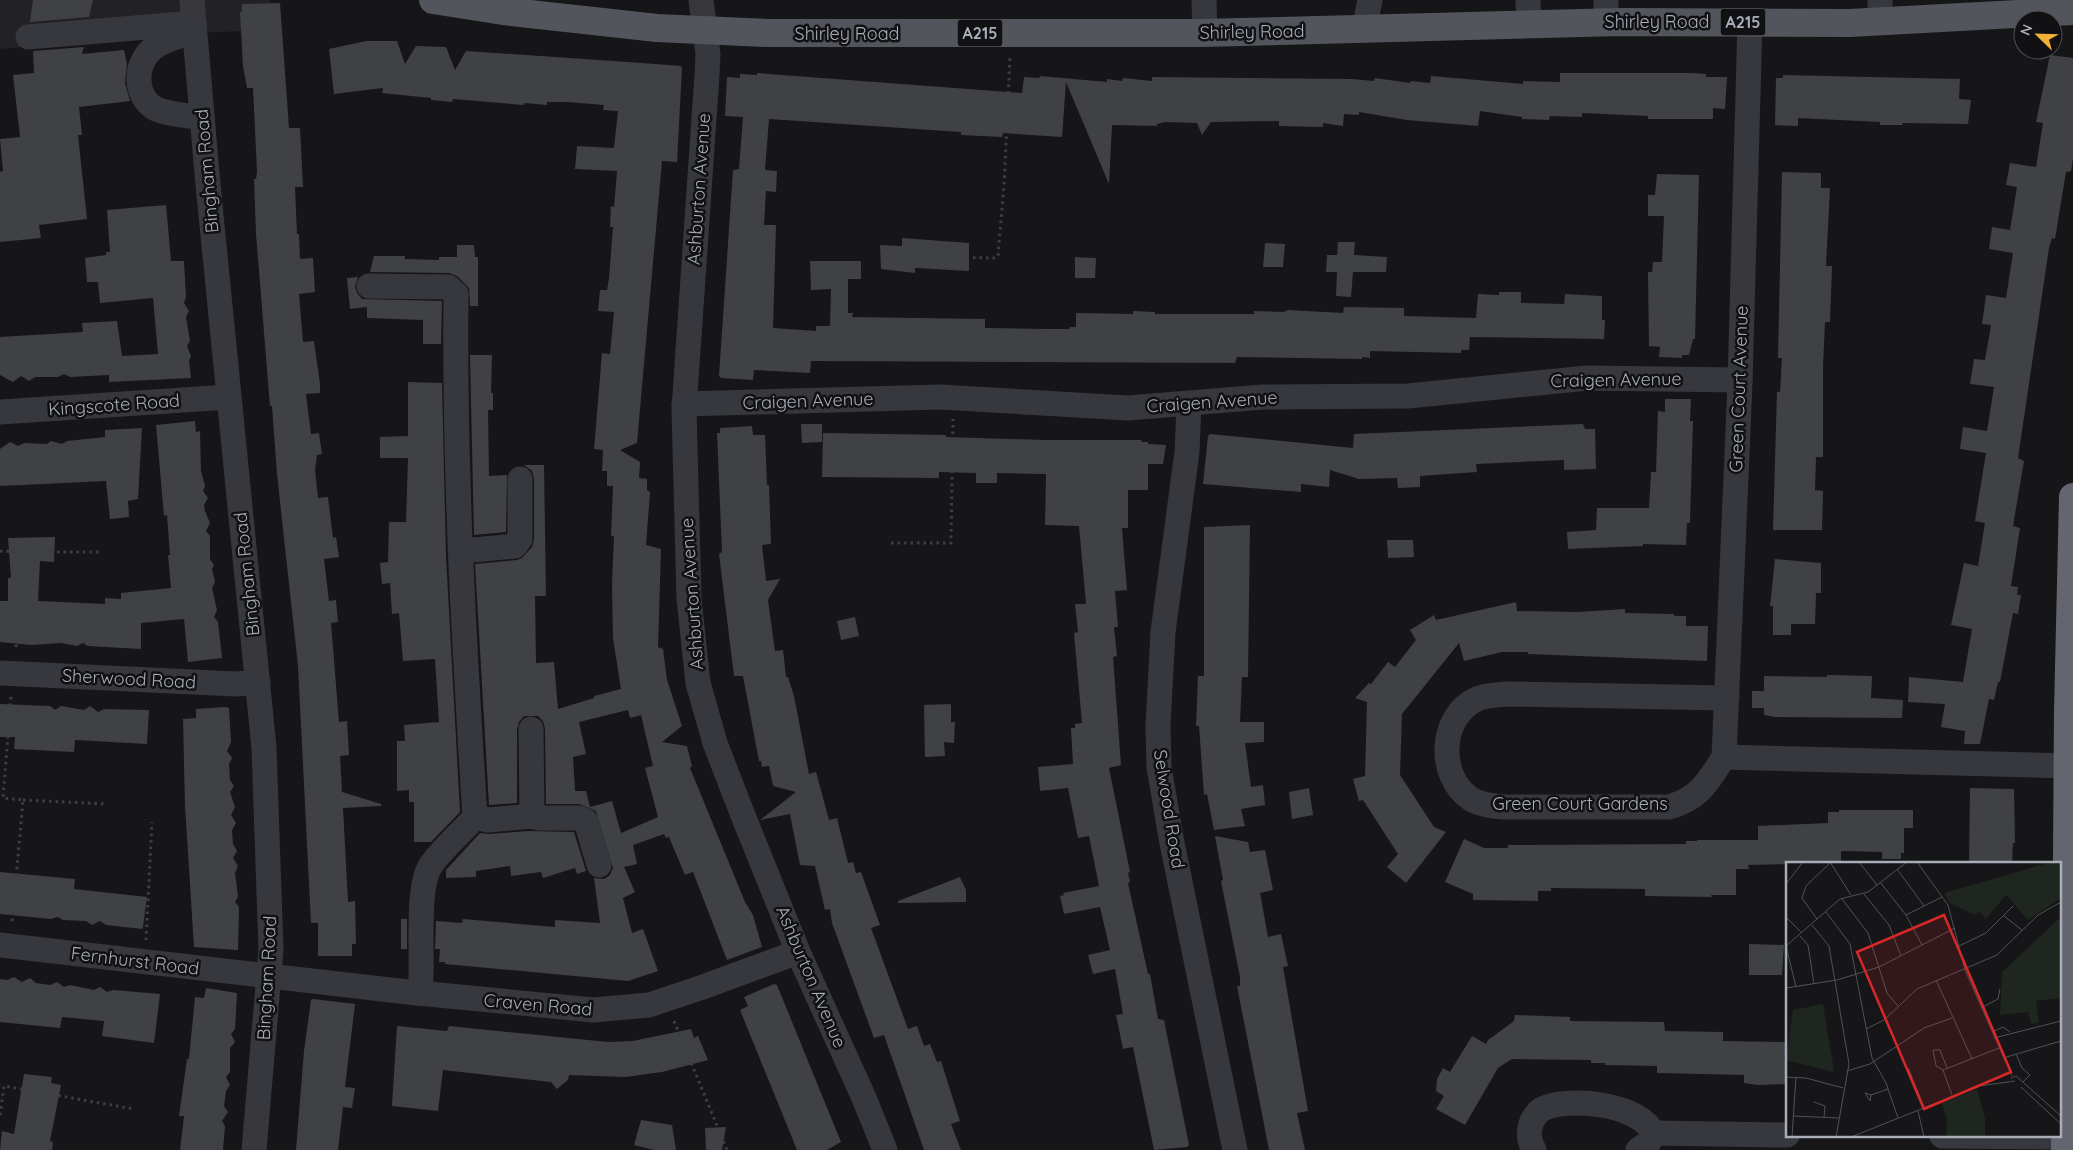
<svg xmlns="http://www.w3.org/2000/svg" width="2073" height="1150" font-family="Quicksand,sans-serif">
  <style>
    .built { fill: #222225 }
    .building { fill: #404145; fill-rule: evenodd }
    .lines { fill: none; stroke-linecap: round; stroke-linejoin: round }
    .path { stroke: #3d3f44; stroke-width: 3; stroke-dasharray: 2.5 4; stroke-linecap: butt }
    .minor { stroke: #37383d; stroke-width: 25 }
    .major { stroke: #53555c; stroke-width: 28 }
    .highway { stroke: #63666e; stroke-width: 28 }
    .labels { text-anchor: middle; stroke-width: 5; stroke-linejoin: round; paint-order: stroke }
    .shield { fill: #111113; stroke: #7b7e86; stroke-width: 1 }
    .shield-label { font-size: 16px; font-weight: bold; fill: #a8adb8 }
    .street-label { font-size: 18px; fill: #a8adb8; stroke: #111113 }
    .inset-road { fill: none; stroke: #505258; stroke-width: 1 }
    .view { fill: #d62828; fill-opacity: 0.15; stroke: #d62828; stroke-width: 2.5 }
    .inset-edge { fill: none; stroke: #a8adb8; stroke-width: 2.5 }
  </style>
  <rect width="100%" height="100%" fill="#161618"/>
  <polygon class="built" points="0,0 270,0 271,30 172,34 0,49"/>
  <g class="building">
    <polygon points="33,0 93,0 89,17 30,22"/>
    <polygon points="280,3 289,128 300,128 303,187 295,187 297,234 299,234 300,259 313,258 315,292 299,294 303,342 314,341 320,384 320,393 306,394 311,434 319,433 322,454 317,455 315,470 318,498 328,497 333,538 336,537 339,557 324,559 329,601 336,600 338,622 331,623 339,722 347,721 349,755 340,756 342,792 381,804 381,806 343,808 348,902 355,901 356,944 352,944 352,956 318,956 318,923 311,923 298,666 277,474 272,406 270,406 256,234 254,179 256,179 257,172 253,88 247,88 243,66 240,12 242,12 242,4"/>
    <path d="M366,41h31l8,23 11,-18 30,1 9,23 11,-19 176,12 39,3 1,2 -5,94 -15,-1 -25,282 -17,7 20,12 -1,16 8,1v11l3,2 -4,53 15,4 -3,98 5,2 4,31 15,46 -20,16 25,4 5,20 -2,2 55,134 8,13 9,32 -35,13 -34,-88 -8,3 -16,-38 -3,1 -2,-4 -31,11 4,19 -13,3 11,25 -12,6 9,35 11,-4 15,42 -30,10 -183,-17v-2h-6l1,-13h-5l1,-28 26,2 1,-4 92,8v-7l45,3 -6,-45 10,1 6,-4 3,-7 -17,-57 -17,-7h-33l-1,-75 -2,-8 -5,-5h-14l-5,6 -2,7v74l-28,2 -14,-241 42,-4 5,-2 10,-11 2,-8v-60l-2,-8 -8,-6h20l2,131h-11l1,67 18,-1 4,47 36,-11v-2l27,-7 -8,-51 -1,-53 2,-49h-3l2,-50h-6v-15h-5l1,-21 -9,-1 8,-96 8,1 4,-42 -16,-1 2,-21h7l2,-11 4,-52h-3l1,-21 3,1 3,-36 -42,-2 2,-23 37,2 4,-37 -15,-1 1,-5 -36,-3h-21v3l-22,-2 -1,2 -71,-6 -1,3 -21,-2v-2l-49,-5 1,-5 -49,6 -5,-45zM628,710l2,8 11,-3 12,51 -8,2 13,49 -37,16 -9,-32 -22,6 -4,-16h-11l-2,-34 13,-3 -7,-32z"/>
    <polygon points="84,47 82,54 124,50 127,64 125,83 130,101 79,107 82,135 78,135 87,219 39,225 41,238 0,242 0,172 3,171 0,139 20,137 13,75 34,73 33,51"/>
    <polygon points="2050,55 2073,58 2073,159 2071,171 2066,172 2055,239 2052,238 2049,248 2018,458 2024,461 2013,526 2020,528 2011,586 2018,587 2017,595 2021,595 2018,614 2013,613 2000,682 1998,682 1994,700 1989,699 1980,744 1964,744 1965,731 1941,727 1945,704 1908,702 1909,677 1963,682 1972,629 1951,625 1964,563 1978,566 1985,523 1975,521 1986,453 1960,449 1963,427 1987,431 1994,387 1970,384 1974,359 1985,360 1991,325 1982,324 1986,295 2006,298 2013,253 1989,249 1992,227 2010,230 2017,187 2006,185 2010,163 2036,167 2043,123 2036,122"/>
    <polygon points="757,73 1022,93 1024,77 1039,78 1040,76 1107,82 1107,79 1122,81 1123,78 1152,81 1152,77 1352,79 1374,81 1375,78 1410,83 1411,81 1430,83 1431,76 1523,84 1523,81 1560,82 1560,73 1692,73 1706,74 1706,77 1727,77 1725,109 1713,108 1713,119 1648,119 1648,116 1582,113 1582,117 1550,116 1549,120 1522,119 1522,117 1480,111 1478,126 1407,120 1359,112 1359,115 1344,114 1343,126 1323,123 1323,127 1279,126 1279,121 1211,122 1202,135 1197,123 1165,122 1157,124 1157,126 1112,125 1109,184 1066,82 1062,137 1003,133 1002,137 961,135 961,132 769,119 765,170 777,171 776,192 766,191 764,225 776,225 773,328 816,331 816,326 830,326 831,289 811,290 810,261 861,261 861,279 848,279 848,313 853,313 852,317 985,319 985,328 1047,329 1069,329 1070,327 1076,327 1076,313 1133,314 1133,311 1155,312 1155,314 1254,314 1254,311 1284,312 1288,310 1343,313 1344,307 1404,308 1404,316 1476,318 1478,294 1499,295 1499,292 1521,292 1521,303 1564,304 1565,294 1602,296 1602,320 1605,320 1604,339 1470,337 1469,350 1461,350 1461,353 1370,351 1370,358 1362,357 1362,359 1237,357 1235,363 811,361 810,373 754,370 753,380 721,378 719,376 733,170 739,169 743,117 725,116 727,77 740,78 740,74 757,75"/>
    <polygon points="1783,75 1960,79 1959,99 1971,100 1968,124 1902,123 1903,125 1880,125 1880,122 1798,118 1798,126 1775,125 1776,78 1783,78"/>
    <polygon points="1782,172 1821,173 1821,188 1830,188 1826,266 1832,266 1830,322 1825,322 1823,366 1823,457 1816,457 1815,490 1823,491 1822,530 1773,530 1777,392 1780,392 1782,358 1778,358"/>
    <polygon points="1657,174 1699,175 1695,339 1693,339 1689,355 1682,355 1682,358 1659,357 1660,347 1649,346 1648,272 1652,272 1653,262 1662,262 1664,216 1648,216 1648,195 1655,195"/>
    <polygon points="166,205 171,261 184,261 186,297 184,303 189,311 186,317 190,341 187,346 191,356 189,361 191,378 109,382 109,375 70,377 64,374 58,377 35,377 29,381 21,376 13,382 0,375 0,337 83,332 82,323 117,321 122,356 158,354 153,298 100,303 98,282 87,282 85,258 106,255 106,252 110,252 107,210"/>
    <polygon points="902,238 969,243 969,271 915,268 915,273 881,269 880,245 902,246"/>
    <polygon points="1338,242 1355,242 1354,255 1387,257 1386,272 1353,272 1351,297 1336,296 1337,272 1326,272 1327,255 1337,255"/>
    <polygon points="1265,243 1285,244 1283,267 1263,267"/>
    <polygon points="457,245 474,245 475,257 478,257 478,306 470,306 469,288 457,276 449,273 370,272 374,256 405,256 405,259 439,260 439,257 457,257"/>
    <polygon points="1075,257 1096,258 1095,278 1075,278"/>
    <polygon points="358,277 355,286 357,293 362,299 442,301 441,344 423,344 423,320 367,318 367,307 350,309 347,278"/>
    <polygon points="470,355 492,355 491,393 493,393 493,410 488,410 489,476 507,475 506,532 474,535"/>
    <polygon points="408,382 442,383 446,556 460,812 431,842 414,842 414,802 409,802 409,790 397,791 397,741 405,741 404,725 439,722 435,659 403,661 399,613 392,614 390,583 382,584 380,563 388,562 389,522 406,522 408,458 380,458 380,437 408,436"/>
    <polygon points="1665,399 1691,399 1690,421 1693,421 1690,523 1687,523 1686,545 1643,544 1643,546 1568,549 1567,532 1596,530 1597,508 1649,508 1651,472 1656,472 1658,411 1665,412"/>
    <polygon points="195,421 196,432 200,431 201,471 205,486 203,491 208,498 204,505 205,511 210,523 206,531 210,536 210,559 214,565 212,569 215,582 212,588 217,610 214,617 218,622 222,658 188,662 184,619 141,623 141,649 88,646 83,643 77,646 61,643 31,645 0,642 0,601 8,601 8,578 11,578 8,538 55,537 54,562 40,561 38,601 105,604 105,598 121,599 121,593 171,588 168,555 170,555 167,515 164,516 156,425"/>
    <polygon points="801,424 822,424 822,442 802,443"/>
    <polygon points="1583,424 1585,429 1595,429 1596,469 1564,470 1564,460 1476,464 1477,472 1420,476 1420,487 1398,488 1397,478 1359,479 1330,470 1329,487 1301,484 1301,492 1203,484 1208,436 1210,434 1353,448 1354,434"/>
    <polygon points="752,426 753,435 765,435 767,485 769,485 771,544 762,545 766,581 780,579 768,600 775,651 783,650 786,677 788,677 794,696 809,774 816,772 829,820 837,818 848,863 853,862 856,873 861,872 880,925 871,928 908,1029 917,1026 924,1046 930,1044 937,1062 941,1061 960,1121 951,1124 961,1150 924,1150 884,1035 874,1038 832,923 830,909 825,910 815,866 800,865 790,814 760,820 796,792 773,786 769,766 762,767 761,761 759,761 743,676 734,676 719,554 722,552 717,433 720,433 720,428"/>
    <polygon points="142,428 138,499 128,501 129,517 110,519 106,481 0,486 0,449 10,442 18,446 24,443 47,444 51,441 62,444 67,441 105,437 105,430"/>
    <polygon points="823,433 946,435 946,437 1045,440 1142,440 1141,442 1148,442 1148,444 1166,445 1163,464 1148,464 1148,490 1128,490 1128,528 1122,528 1127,590 1115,591 1118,627 1114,627 1117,656 1113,657 1121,765 1109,768 1130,872 1128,873 1130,882 1128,883 1148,974 1150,974 1158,1019 1164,1020 1189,1145 1187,1147 1154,1150 1133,1047 1123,1049 1116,1015 1123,1014 1115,969 1093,974 1088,955 1110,950 1100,907 1064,914 1060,896 1064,895 1063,893 1099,886 1089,836 1078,838 1068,788 1040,791 1038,767 1073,764 1071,728 1075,728 1075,724 1082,723 1074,633 1078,632 1075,604 1086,604 1079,526 1045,525 1046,474 997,473 997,483 976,483 976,473 939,472 939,478 822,477"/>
    <polygon points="1250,525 1248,677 1242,677 1240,722 1264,722 1264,742 1245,743 1251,787 1263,785 1265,805 1241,809 1245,826 1214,830 1207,794 1204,795 1199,726 1196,726 1198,676 1204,676 1204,527"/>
    <polygon points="1387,540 1413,540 1414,557 1388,558"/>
    <polygon points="1775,559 1821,563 1821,593 1816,593 1815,624 1791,624 1791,635 1773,635 1773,606 1770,606"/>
    <polygon points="1516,602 1517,611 1578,612 1625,609 1625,613 1674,614 1674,616 1686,616 1686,626 1708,626 1707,661 1528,654 1528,652 1502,652 1464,661 1459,643 1402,714 1400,775 1434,827 1446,832 1406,883 1387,867 1398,854 1363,800 1359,801 1353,779 1365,776 1367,702 1355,698 1369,683 1371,684 1388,662 1395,667 1416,640 1410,630 1434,615 1436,620"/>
    <polygon points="855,617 859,636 841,640 837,621"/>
    <polygon points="1827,675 1872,676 1871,698 1903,700 1902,718 1775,717 1764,715 1764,708 1752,708 1752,691 1764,691 1764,676 1827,677"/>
    <polygon points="0,704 50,706 55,710 61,706 84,710 90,706 98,712 104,709 149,710 147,744 75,740 74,752 14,749 15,737 0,737"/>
    <polygon points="951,704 951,722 955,722 954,743 944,742 945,756 925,757 924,705"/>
    <polygon points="225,707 229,708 231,742 227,751 232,758 229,764 230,780 234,786 230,792 235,807 231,815 236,823 232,830 233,844 237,851 233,858 238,866 235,873 238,896 235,902 239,907 238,950 194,947 185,806 183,719 196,718 196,709"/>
    <polygon points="1309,788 1313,815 1292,819 1289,792"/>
    <polygon points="1970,788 2014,789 2015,843 2013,843 2012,864 1969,864"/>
    <polygon points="1839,810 1913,810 1913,828 1904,828 1904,853 1901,853 1901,859 1882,859 1882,852 1841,851 1841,863 1748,865 1749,869 1736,869 1736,895 1711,895 1712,897 1645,896 1645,889 1551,888 1551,891 1538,891 1538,901 1473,900 1473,894 1445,882 1464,839 1484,848 1508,848 1508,845 1686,844 1686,841 1697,841 1697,840 1758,840 1758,826 1828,823 1828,812 1839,812"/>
    <polygon points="530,831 574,832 586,871 577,874 575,868 543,878 541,872 511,876 510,866 476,871 476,877 446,878 446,870 480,833 489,834"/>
    <polygon points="1215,836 1248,842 1250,852 1265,850 1273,890 1260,893 1268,937 1281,934 1288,966 1283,967 1308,1111 1297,1113 1305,1150 1269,1150 1237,986 1240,986 1240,977 1221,881 1223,880"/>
    <polygon points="0,872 75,879 74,889 147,897 143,927 142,929 106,925 100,921 92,925 86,921 63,920 58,917 51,919 0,914"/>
    <polygon points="960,877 966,890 966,902 898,903 898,901"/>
    <rect x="401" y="919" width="6" height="30"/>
    <polygon points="1749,944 1784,945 1782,975 1749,975"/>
    <polygon points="14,977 22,982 30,978 36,983 50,985 57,982 64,987 70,985 94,990 100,987 107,992 113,990 160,994 154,1043 102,1036 104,1021 62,1017 60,1028 0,1022 0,979 7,980"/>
    <polygon points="774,984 777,985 841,1142 827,1150 797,1150 740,1010 748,1006 744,997"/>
    <polygon points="206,988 237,993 235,1029 231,1034 235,1042 230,1048 230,1072 226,1077 230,1085 226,1091 225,1099 224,1106 228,1112 222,1121 225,1126 223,1150 180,1150 184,1116 179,1116 187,1059 189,1059 195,997 204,998"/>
    <polygon points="313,999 355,1004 345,1087 355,1088 352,1108 343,1107 338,1150 296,1150 304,1051 311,1000"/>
    <polygon points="1515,1015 1570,1017 1570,1021 1664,1022 1665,1031 1723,1032 1723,1041 1787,1042 1787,1084 1758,1085 1744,1083 1744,1075 1657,1073 1657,1066 1605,1065 1605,1063 1591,1063 1591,1060 1512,1059 1498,1068 1465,1125 1436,1109 1444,1096 1436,1091 1437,1079 1443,1068 1450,1072 1472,1036 1486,1044 1488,1040 1514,1021"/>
    <polygon points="397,1026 447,1031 449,1026 608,1042 633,1041 691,1029 694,1038 698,1036 708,1060 662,1072 625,1077 569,1075 568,1080 557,1089 551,1082 443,1070 438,1111 392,1106"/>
    <polygon points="24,1074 52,1077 51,1083 61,1085 50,1141 53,1142 52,1150 0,1150 2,1131 14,1134"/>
    <polygon points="641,1120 672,1125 676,1150 654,1150 634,1145"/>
    <polygon points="726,1127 722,1150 706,1150 705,1128"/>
  </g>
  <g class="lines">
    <g class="path">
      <polyline points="66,10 67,0"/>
      <polyline points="934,257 996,258 998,255 1004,186 1010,57"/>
      <polyline points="891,543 951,543 953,419"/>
      <polyline points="0,551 18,552 16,650"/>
      <polyline points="18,552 102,552"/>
      <polyline points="11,697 3,798 23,800 12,924"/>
      <polyline points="23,800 107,804"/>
      <polyline points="146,940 152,822"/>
      <polyline points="674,1021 727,1150"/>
      <polyline points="0,1115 4,1086 134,1109"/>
    </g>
    <g class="minor">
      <polyline points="192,0 208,185 264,748 271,950 254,1150"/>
      <polyline points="701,0 708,54 707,75 684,409 689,599 698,683 715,743 744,818 798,952 864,1098 885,1150"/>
      <polyline points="1204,0 1205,33"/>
      <polyline points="1528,0 1529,25"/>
      <polyline points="1606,0 1606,22"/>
      <polyline points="1880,22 1880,0"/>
      <polyline points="1364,30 1370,0"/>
      <path d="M191,32c-13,5 -29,8 -39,17 -18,16 -18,48 4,60 14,6 32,6 46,9"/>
      <polyline points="28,37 194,23"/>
      <path d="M369,286l79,1 8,7c-2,174 8,349 19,523l13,3 44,-4 -1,-87"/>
      <polyline points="684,404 941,397 1128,408 1263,397 1408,396 1587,378 1740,380"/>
      <polyline points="1189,405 1187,452 1163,632 1158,725 1159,767 1171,838 1235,1150"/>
      <polyline points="0,412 229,397"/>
      <polyline points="462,551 515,546 520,539 520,479"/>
      <polyline points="0,673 236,684 258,682"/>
      <polyline points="1724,757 1740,383 1750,22"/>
      <path d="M1724,757c-16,25 -25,42 -55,50h-164c-12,-1 -24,-2 -34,-8 -34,-22 -32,-83 6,-100 9,-4 20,-4 30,-5l220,4"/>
      <polyline points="1724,757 2068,766"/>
      <polyline points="532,816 538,818 579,818 586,821 599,865"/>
      <polyline points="0,945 408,992 593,1010 649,1005 700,988 798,952"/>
      <path d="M420,993c4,-32 -5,-105 11,-128 12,-17 30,-32 44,-48"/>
      <polyline points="1653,1133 1787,1135"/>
      <polyline points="1942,1136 2065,1137"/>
      <path d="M1534,1150c-4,-7 -6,-14 -4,-22 1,-7 6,-15 12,-19 27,-13 98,-5 111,24l-4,9 -11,8"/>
    </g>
    <polyline class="major" points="433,0 503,11 657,28 767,33 1201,33 1619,22 1850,23 2073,11"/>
    <polyline class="highway" points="2065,1150 2068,710 2073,497"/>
  </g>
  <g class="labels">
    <g class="shield">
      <rect x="1720.5" y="8.5" width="45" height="27" rx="4"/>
      <rect x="957.5" y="19.5" width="45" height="27" rx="4"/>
    </g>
    <g class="shield-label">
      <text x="1743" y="28">A215</text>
      <text x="980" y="39">A215</text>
    </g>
    <g class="street-label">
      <text x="1657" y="28">Shirley Road</text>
      <text transform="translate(1252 32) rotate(-1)" y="6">Shirley Road</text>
      <text x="847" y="40">Shirley Road</text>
      <text transform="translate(207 171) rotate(-95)" y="6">Bingham Road</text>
      <text transform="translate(699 189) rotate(-86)" y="6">Ashburton Avenue</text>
      <text transform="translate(1616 380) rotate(-1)" y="6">Craigen Avenue</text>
      <text transform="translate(1739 389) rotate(-88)" y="6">Green Court Avenue</text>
      <text transform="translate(808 401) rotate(-2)" y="6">Craigen Avenue</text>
      <text transform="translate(1212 402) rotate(-4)" y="6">Craigen Avenue</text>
      <text transform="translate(114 405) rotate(-4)" y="6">Kingscote Road</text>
      <text transform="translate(247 574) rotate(-96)" y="6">Bingham Road</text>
      <text transform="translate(692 594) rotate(-94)" y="6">Ashburton Avenue</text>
      <text transform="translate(129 679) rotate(3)" y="6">Sherwood Road</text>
      <text x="1580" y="810">Green Court Gardens</text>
      <text transform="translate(1169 809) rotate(81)" y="6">Selwood Road</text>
      <text transform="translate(135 961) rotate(7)" y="6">Fernhurst Road</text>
      <text transform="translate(811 977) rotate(67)" y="6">Ashburton Avenue</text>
      <text transform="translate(267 978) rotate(-87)" y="6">Bingham Road</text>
      <text transform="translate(538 1005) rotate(5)" y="6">Craven Road</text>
    </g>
  </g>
  <g transform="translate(1786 862)">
    <rect width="275" height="275" fill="#161618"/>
    <path d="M265,0h10v36l-33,22 -22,-25 -20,24 -6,-7 -6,3 -24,-12 -6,-10zM275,55v86l-2,-5 -23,3 3,21 -8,2 -3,-12 -28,3 2,-43zM37,142l11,66 -1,2 -47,-12 7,-50zM191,227l8,29v19h-39l1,-18 -5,-16z" fill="#1e261f"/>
    <path class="inset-road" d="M44,0l21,33M73,0l18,23M131,0l31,43 17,65 47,106M111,7l27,37M94,20l26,33 16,30M0,22l17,-22M78,32l25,31 12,31M56,37l26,34 19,60 11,13M40,50l24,32 22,114 14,25 12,35M120,53l36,-18M218,54l19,15M0,55l16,16M31,57l-15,-21 4,-12 25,-24M26,63l17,21 20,118 -13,73M14,74l8,9 6,39M0,84l10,41M0,84l54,-47 28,-7 39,-30M173,84l27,-13 27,-27M150,118l36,79M0,126l51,-8 42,-13 76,-39M195,146l17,-9 2,-10M80,167l18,-9 33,-31 80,-34 41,-40 23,-13M206,170l11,-5 7,5M208,176l67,-17M230,192l6,14 8,7 -7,7M217,196l58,-17M161,206l-7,-18h-7l3,16 7,4 9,25M157,208l56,-22M61,209l23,-7 54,-36 28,-10M0,215l20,1 37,10M126,215l-4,-9 16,39M225,216l5,-2 45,40M235,225l40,37M85,233l-6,-2 5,8 1,-6 17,-6M28,240l11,4 -1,11M132,249l6,26M7,254l46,2M6,275l4,-60M65,275l128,-51 36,-5"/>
    <path class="view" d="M158,53l67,157 -87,37 -67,-157z"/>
    <rect width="275" height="275" class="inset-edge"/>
  </g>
  <g transform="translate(2038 35) rotate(293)"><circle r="24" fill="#111113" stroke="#4d4f55"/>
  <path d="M0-4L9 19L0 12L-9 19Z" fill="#f2b134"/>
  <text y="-8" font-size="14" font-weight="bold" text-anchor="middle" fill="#a8adb8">N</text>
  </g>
</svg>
